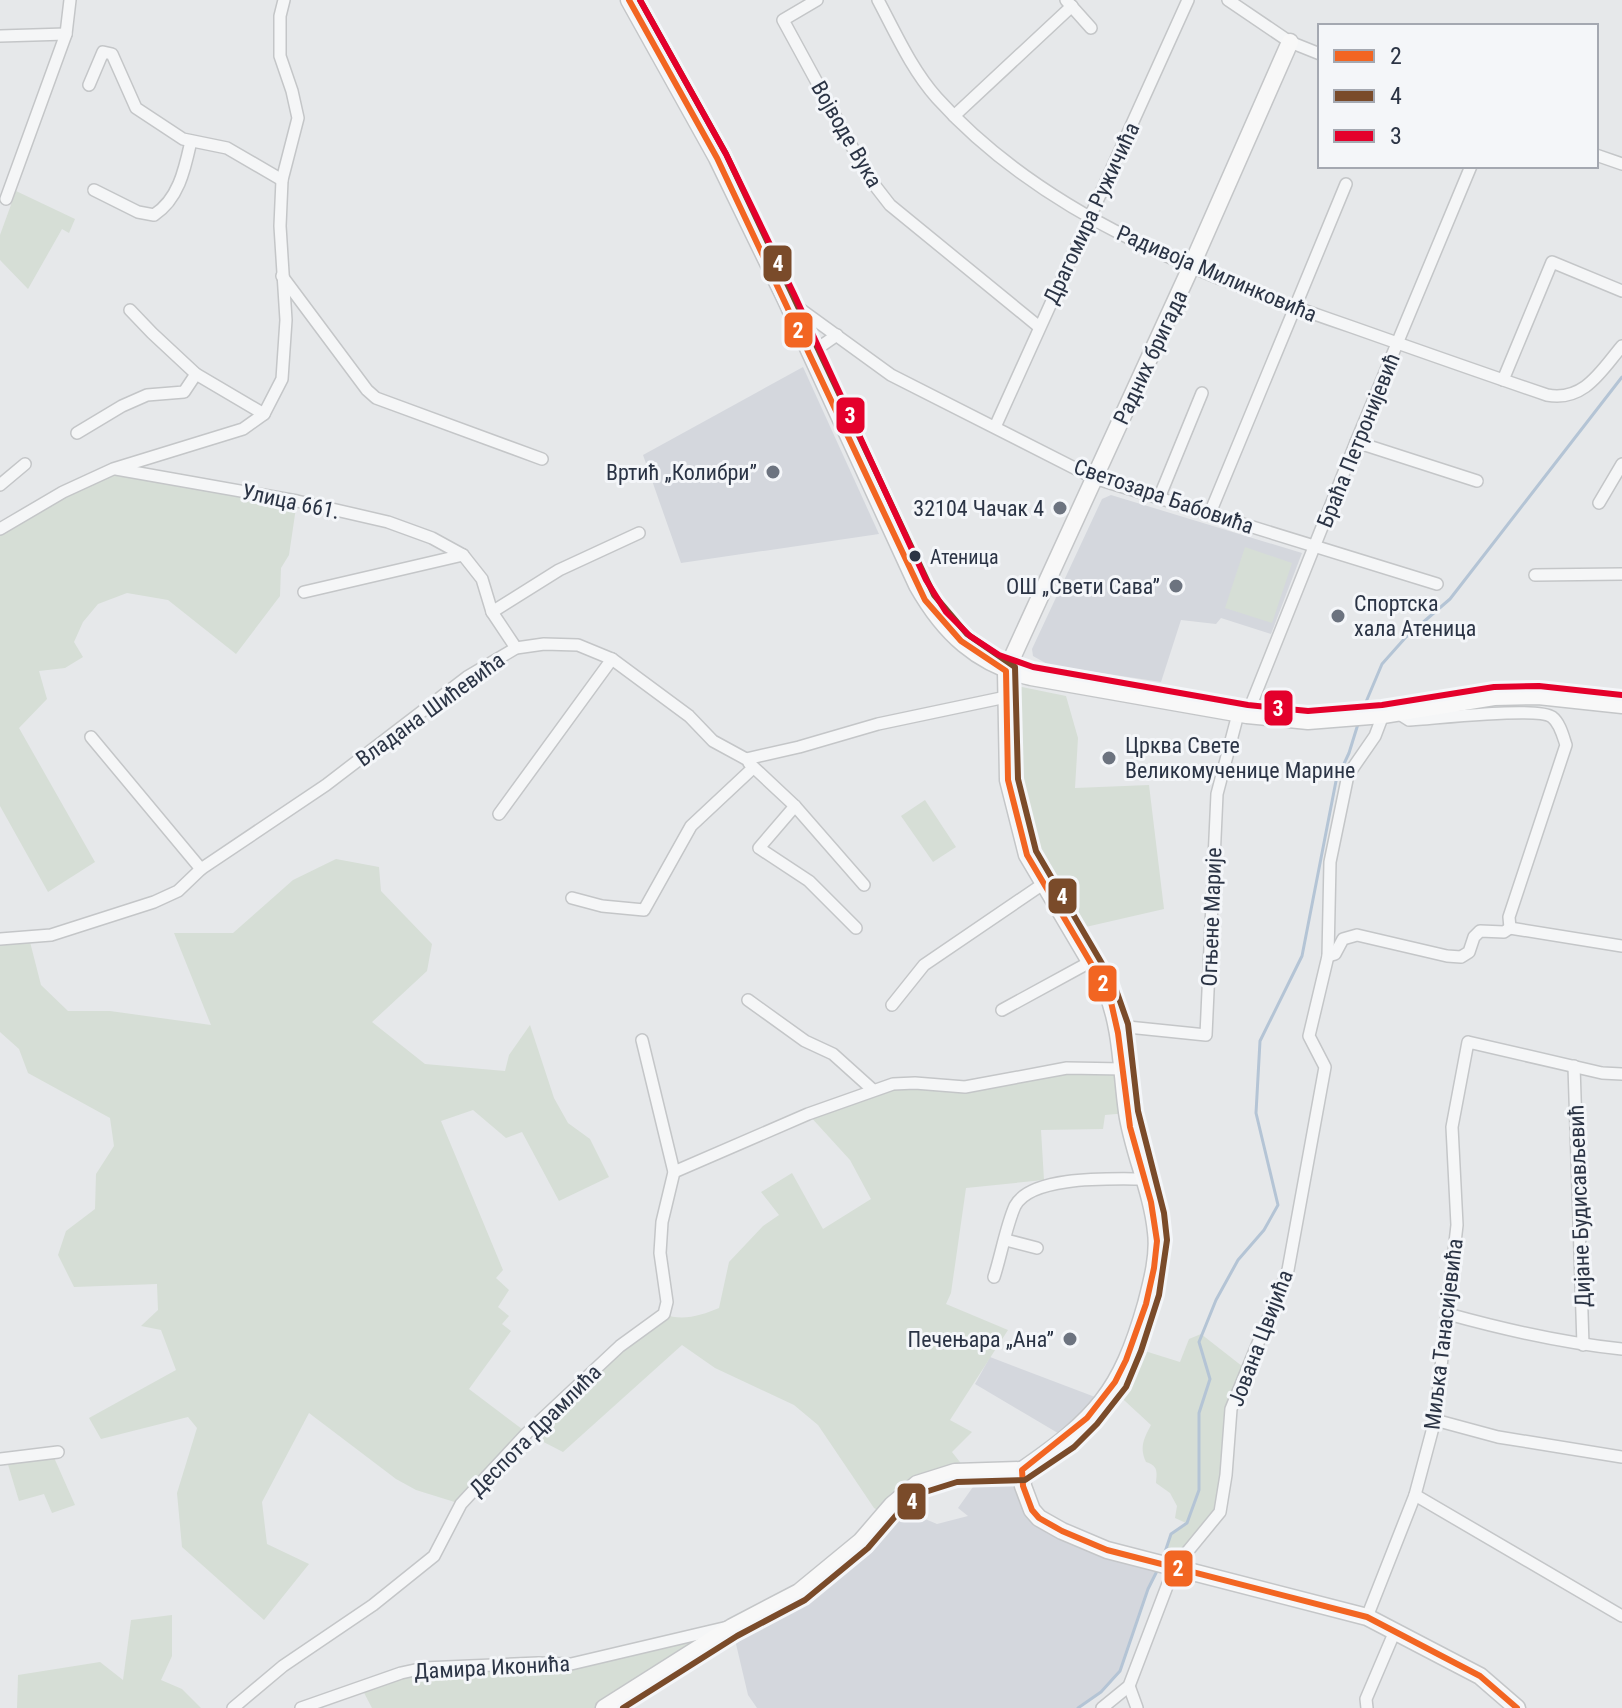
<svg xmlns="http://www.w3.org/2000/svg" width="1622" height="1708" font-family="'Roboto Condensed',sans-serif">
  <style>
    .built { fill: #d4d7dd }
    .green { fill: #d6ded6 }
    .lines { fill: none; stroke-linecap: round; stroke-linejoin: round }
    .stream { stroke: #b4c4d5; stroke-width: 3 }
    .street-casing { stroke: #c4c6c8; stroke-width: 14 }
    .secondary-casing { stroke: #c4c6c8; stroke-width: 19 }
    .street { stroke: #f5f6f7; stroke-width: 11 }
    .secondary { stroke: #f8f8f8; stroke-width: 16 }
    .bus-1-casing { stroke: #f4f6f9; stroke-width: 12 }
    .bus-2-casing { stroke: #f4f6f9; stroke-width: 12 }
    .bus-3-casing { stroke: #f4f6f9; stroke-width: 12 }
    .bus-1 { stroke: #f26522; stroke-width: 6 }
    .bus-2 { stroke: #7a4b2a; stroke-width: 6 }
    .bus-3 { stroke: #e4002b; stroke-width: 6 }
    .poi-dot { fill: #6c737f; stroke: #f4f6f9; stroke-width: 3 }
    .bus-dot { fill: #2b3445; stroke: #f4f6f9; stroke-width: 3 }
    .labels { text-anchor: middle; stroke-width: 6; stroke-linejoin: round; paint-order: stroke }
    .bus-label { font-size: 20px; fill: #2b3445; stroke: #f4f6f9; text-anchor: start }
    .street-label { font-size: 22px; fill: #2b3445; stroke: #f4f6f9 }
    .poi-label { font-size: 22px; fill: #2b3445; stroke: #f4f6f9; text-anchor: end }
    .line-badge { stroke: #f4f6f9; stroke-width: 3 }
    .badge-label { font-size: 22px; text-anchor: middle; font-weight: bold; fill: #fff }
  </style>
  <rect width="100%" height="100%" fill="#e6e8ea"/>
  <g class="built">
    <polygon points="803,367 879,534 681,563 643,455"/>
    <polygon points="1111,495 1302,553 1271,634 1221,618 1216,624 1181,620 1161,682 1049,665 1033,656 1032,649 1102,499"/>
    <polygon points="990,1357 1103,1400 1068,1439 975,1384"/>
    <polygon points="985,1470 1022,1470 1039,1518 1160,1564 1148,1589 1120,1671 1101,1692 1078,1708 757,1708 748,1695 732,1627 799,1592 892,1505 937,1524 968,1516 958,1508"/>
  </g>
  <g class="green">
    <polygon points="16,191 75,219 69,233 62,229 28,289 0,260 0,235"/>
    <polygon points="113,469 297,501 289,555 281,568 280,596 236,654 168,600 127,593 98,604 83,622 74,642 83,657 65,668 39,671 47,699 19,728 95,862 48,892 0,806 0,529"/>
    <polygon points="1245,547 1292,563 1272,623 1225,608"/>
    <path d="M1022,687l44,9 12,42 -3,50 74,-3 15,124 -87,20c-28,-50 -61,-102 -66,-161 -2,-24 2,-51 4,-75l2,-5z"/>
    <polygon points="925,800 956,847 933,862 901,816"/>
    <path d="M336,859l43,8 2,24 51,53 -5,27 -55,51 53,42 80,7 4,-16 21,-30 24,73 14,25 22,16 19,38 -50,24 -37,-69 -16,6 -33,-28 -32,11 62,149 -7,8 13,12 -11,17 11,9 -7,8 9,7 -42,58 57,43 138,-118c18,8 38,1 55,-6l10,-46 34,-36 16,-11 -18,-23 31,-19 31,56 48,-30 -21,-39 -42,-46 65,-24 92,-3 102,-19 57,1 4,44 -23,2 -2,14 -62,1 3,50 -78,8 -15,105 -5,11 62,26 -58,90 22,12 -20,20 15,19 -24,3 -59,40 -10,-6 -56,-83 -24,-20 -79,-37 -33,-23 -119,107 -37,-19 -65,71 -45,-14 -20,-11 -87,-66 -47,89 5,42 42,20 -45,56 -82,-73 -5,-54 20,-65 -9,-11 -87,22 -12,-21 87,-48 -15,-40 -20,-4 17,-16 -1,-26 -83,3 -16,-32 8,-24 29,-22 1,-35 18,-28 -4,-28 -82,-45 -9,-24 -19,-17v-95l29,1 12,47 27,26h42l101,14 -37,-92h59l60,-53z"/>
    <path d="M1201,1334l46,36 -16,39 -11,103 -46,56 -10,-11 7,-23 15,-11 -11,-5 2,-12 -7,-13 -14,-10c1,-12 2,-17 -10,-21 -7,-14 -2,-24 5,-37l-39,-36 20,-42 48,15 9,-23z"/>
    <polygon points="52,1453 75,1505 52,1513 44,1494 19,1501 6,1458"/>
    <polygon points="172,1615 172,1656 161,1680 182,1689 201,1708 17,1708 18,1675 100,1662 123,1680 131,1620"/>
    <polygon points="721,1627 606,1708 372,1708 361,1687 401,1673 571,1664"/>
  </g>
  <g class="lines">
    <g class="stream">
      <polyline points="1363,709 1382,664 1406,637 1450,599 1622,377"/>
      <polyline points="1163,1558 1171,1534 1187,1523 1199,1490 1199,1413 1210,1379 1199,1342 1216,1300 1238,1260 1264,1230 1278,1205 1256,1113 1260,1041 1302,956 1336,781 1349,753 1358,724"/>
      <polyline points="1078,1708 1101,1692 1120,1671 1148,1589 1158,1569"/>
    </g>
    <defs>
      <g id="street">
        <polyline points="817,0 783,20 869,178 890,205 1038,326"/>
        <path d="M878,0c18,34 34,70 59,98 108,120 267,178 415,229 65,23 130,46 195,68 37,7 54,-24 75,-49"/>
        <polyline points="1066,0 1091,28"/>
        <polyline points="1228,0 1290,42 1320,54"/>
        <polyline points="0,36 66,34"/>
        <polyline points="89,85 103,52 112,54 136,108 183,139 227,148 282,180"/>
        <polyline points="954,116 1072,6"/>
        <polyline points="1596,155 1622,164"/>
        <path d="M94,190l44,22 16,3c25,-16 31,-47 37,-74"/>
        <polyline points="6,199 66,34 70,0"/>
        <polyline points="282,276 367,390 376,398 542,459"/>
        <polyline points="789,301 891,375 1094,478 1437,584"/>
        <polyline points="130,310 152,333 196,374 264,414"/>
        <polyline points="811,353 837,335"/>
        <polyline points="1503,380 1552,262 1622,291"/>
        <polyline points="995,427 1188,0"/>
        <polyline points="77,433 122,406 147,395 184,392 196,374"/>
        <polyline points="1356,442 1477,481"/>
        <polyline points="116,469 297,501 388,522 432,538 463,555 482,579 492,612 516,648"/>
        <polyline points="0,485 25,464"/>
        <polyline points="1159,498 1202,393"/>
        <polyline points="1599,503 1622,464"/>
        <polyline points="1210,513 1346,184"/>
        <polyline points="0,529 63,492 113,469 243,429 264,414 282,379 286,320 280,226 282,180 298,118 292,91 280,56 280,16 284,0"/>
        <polyline points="1535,575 1622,574"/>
        <polyline points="304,592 463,555"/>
        <polyline points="492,612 559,570 639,533"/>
        <path d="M1398,713l11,7c24,-1 128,-14 143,-3 8,6 11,19 14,28l-57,172 1,11"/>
        <polyline points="1247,715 1356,442 1471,166"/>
        <polyline points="91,737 201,869"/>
        <polyline points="749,763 795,806 864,885"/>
        <polyline points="795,806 759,848 809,881 856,928"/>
        <polyline points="499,814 612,659"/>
        <polyline points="572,898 602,906 644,910 691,826 753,768"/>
        <polyline points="1510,928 1622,946"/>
        <polyline points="0,939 51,935 154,902 178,891 201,869 326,785 467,677 516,648 544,644 578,645 612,659 689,716 713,741 746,759 799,747 878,724 1006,697"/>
        <polyline points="1328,956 1335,954 1343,939 1357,935 1447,956 1461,957 1469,952 1474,937 1480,931 1504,932 1510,928"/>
        <polyline points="748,1000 805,1041 833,1054 873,1090"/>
        <polyline points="892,1005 924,965 1043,884"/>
        <polyline points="1002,1010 1090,962"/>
        <polyline points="1118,1026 1206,1035 1217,794 1238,714"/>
        <polyline points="1574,1066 1583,1345"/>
        <polyline points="674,1172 808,1114 893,1084 915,1083 965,1087 1067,1068 1124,1069"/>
        <polyline points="1006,1240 1037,1248"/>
        <path d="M994,1277c7,-21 12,-51 21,-71 16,-31 98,-27 129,-27"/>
        <path d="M1448,1314c58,16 114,29 174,35"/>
        <polyline points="1435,1420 1498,1437 1622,1457"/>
        <polyline points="0,1459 58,1452"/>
        <polyline points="1415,1495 1622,1616"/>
        <polyline points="1367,1617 1415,1495 1435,1420 1457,1225 1452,1127 1468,1042 1602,1073 1622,1074"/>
        <polyline points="1129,1686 1137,1708"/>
        <polyline points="233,1708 283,1666 373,1605 434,1556 461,1504 527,1433 620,1346 664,1314 667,1302 660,1253 662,1222 674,1172 642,1040"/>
        <polyline points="301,1708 401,1673 424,1668 538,1663 571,1664 728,1627"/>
        <polyline points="1102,1708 1129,1686 1174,1568 1220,1512 1226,1475 1231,1409 1288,1270 1325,1067 1309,1036 1328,956 1330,862 1348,775 1375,736 1383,715"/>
        <polyline points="1367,1708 1366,1699 1395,1631"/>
      </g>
      <g id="secondary">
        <path d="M629,0l88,158 68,140 132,287c27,48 60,79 114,92l216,38 61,6 75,-6 111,-18 44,-1 84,9"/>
        <path d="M1022,1470c74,-51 99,-78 124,-166 6,-23 13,-49 10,-72 -4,-41 -23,-79 -29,-120 -6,-43 -5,-84 -22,-125l-78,-132 -19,-75 -2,-109 185,-404 99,-225"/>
        <polyline points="1022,1470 1023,1486 1032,1510 1039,1518 1062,1531 1107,1550 1367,1617 1480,1676 1517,1708"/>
        <polyline points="604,1708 732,1627 799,1592 861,1541 892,1505 917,1484 955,1472 1022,1470"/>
      </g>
    </defs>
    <use href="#street" class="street-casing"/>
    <use href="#secondary" class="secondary-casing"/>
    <use href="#street" class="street"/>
    <use href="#secondary" class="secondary"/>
    <defs>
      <polyline id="bus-1" points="629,0 717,158 925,600 961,641 1006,671 1008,780 1027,855 1105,987 1111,1002 1118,1033 1130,1127 1151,1202 1157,1241 1154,1268 1146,1304 1126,1360 1115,1382 1087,1418 1022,1470 1023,1486 1032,1510 1039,1518 1062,1531 1107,1550 1367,1617 1480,1676 1517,1708"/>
      <polyline id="bus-2" points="623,1708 737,1636 805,1600 868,1548 899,1512 922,1493 957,1482 1025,1480 1074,1447 1097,1424 1126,1387 1141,1351 1159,1295 1167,1240 1164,1213 1138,1111 1128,1024 1114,984 1036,851 1018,779 1015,667 967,634 934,595 726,154 640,0"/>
      <polyline id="bus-3" points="640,0 726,154 794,294 926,580 946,612 970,636 999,655 1033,667 1248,705 1308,711 1382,705 1494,687 1539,686 1622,695"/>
    </defs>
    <use href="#bus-1" class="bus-1-casing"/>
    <use href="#bus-2" class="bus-2-casing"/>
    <use href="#bus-3" class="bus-3-casing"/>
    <use href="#bus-1" class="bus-1"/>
    <use href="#bus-2" class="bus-2"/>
    <use href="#bus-3" class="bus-3"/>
  </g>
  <g class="poi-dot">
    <circle cx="773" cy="472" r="8"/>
    <circle cx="1060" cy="508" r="8"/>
    <circle cx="1176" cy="586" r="8"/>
    <circle cx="1338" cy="616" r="8"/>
    <circle cx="1109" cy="758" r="8"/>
    <circle cx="1070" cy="1339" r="8"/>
  </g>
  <circle class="bus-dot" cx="915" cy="556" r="7"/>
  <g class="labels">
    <g class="bus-label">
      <text x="930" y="564">Атеница</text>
    </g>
    <g class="street-label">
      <text transform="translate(847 134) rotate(60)" y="8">Војводе Вука</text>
      <text transform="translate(1091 213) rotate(-65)" y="8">Драгомира Ружичића</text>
      <text transform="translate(1217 273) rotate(23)" y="8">Радивоја Милинковића</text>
      <text transform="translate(1150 357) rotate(-65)" y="8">Радних бригада</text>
      <text transform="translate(1358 440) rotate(-68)" y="8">Браћа Петронијевић</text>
      <text transform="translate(1164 496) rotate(19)" y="8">Светозара Бабовића</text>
      <text transform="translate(291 501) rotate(12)" y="8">Улица 661.</text>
      <text transform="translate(430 709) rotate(-36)" y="8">Владана Шићевића</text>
      <text transform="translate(1211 917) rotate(-88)" y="8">Огњене Марије</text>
      <text transform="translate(1579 1206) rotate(-92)" y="8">Дијане Будисављевић</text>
      <text transform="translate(1443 1334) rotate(-83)" y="8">Миљка Танасијевића</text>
      <text transform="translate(1260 1338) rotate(-69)" y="8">Јована Цвијића</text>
      <text transform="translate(535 1430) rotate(-45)" y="8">Деспота Драмлића</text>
      <text transform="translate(492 1667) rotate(-3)" y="8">Дамира Иконића</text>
    </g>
    <g class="poi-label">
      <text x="757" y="480">Вртић „Колибри”</text>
      <text x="1044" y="516">32104 Чачак 4</text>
      <text x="1160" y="594">ОШ „Свети Сава”</text>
      <text x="1354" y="611" text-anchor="start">Спортска<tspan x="1354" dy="25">хала Атеница</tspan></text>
      <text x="1125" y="753" text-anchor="start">Црква Свете<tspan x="1125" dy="25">Великомученице Марине</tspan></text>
      <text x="1054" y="1347">Печењара „Ана”</text>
    </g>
  </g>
  <g class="line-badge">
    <rect x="762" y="244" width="31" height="39" rx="8" fill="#7a4b2a"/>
    <rect x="783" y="311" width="31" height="38" rx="8" fill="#f26522"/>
    <rect x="835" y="396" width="31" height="39" rx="8" fill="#e4002b"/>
    <rect x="1263" y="689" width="31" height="38" rx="8" fill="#e4002b"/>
    <rect x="1047" y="877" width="31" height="38" rx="8" fill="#7a4b2a"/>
    <rect x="1087" y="964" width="31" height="39" rx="8" fill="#f26522"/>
    <rect x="896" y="1482" width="31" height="39" rx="8" fill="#7a4b2a"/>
    <rect x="1163" y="1549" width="31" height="39" rx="8" fill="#f26522"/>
  </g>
  <g class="badge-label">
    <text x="778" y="271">4</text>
    <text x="798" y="338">2</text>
    <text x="850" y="423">3</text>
    <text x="1278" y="716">3</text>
    <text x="1062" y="904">4</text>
    <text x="1103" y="991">2</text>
    <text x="912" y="1509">4</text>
    <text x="1178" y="1576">2</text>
  </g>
  <rect x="1318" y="24" width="280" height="144" fill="#f4f6f9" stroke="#a4a8b1" stroke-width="2"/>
  <rect x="1334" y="50" width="40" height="12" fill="#f26522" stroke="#a4a8b1" stroke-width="2"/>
  <text x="1390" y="64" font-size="24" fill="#2b3445">2</text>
  <rect x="1334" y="90" width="40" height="12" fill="#7a4b2a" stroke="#a4a8b1" stroke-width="2"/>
  <text x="1390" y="104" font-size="24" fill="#2b3445">4</text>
  <rect x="1334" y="130" width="40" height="12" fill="#e4002b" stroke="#a4a8b1" stroke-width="2"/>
  <text x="1390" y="144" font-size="24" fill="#2b3445">3</text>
</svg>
